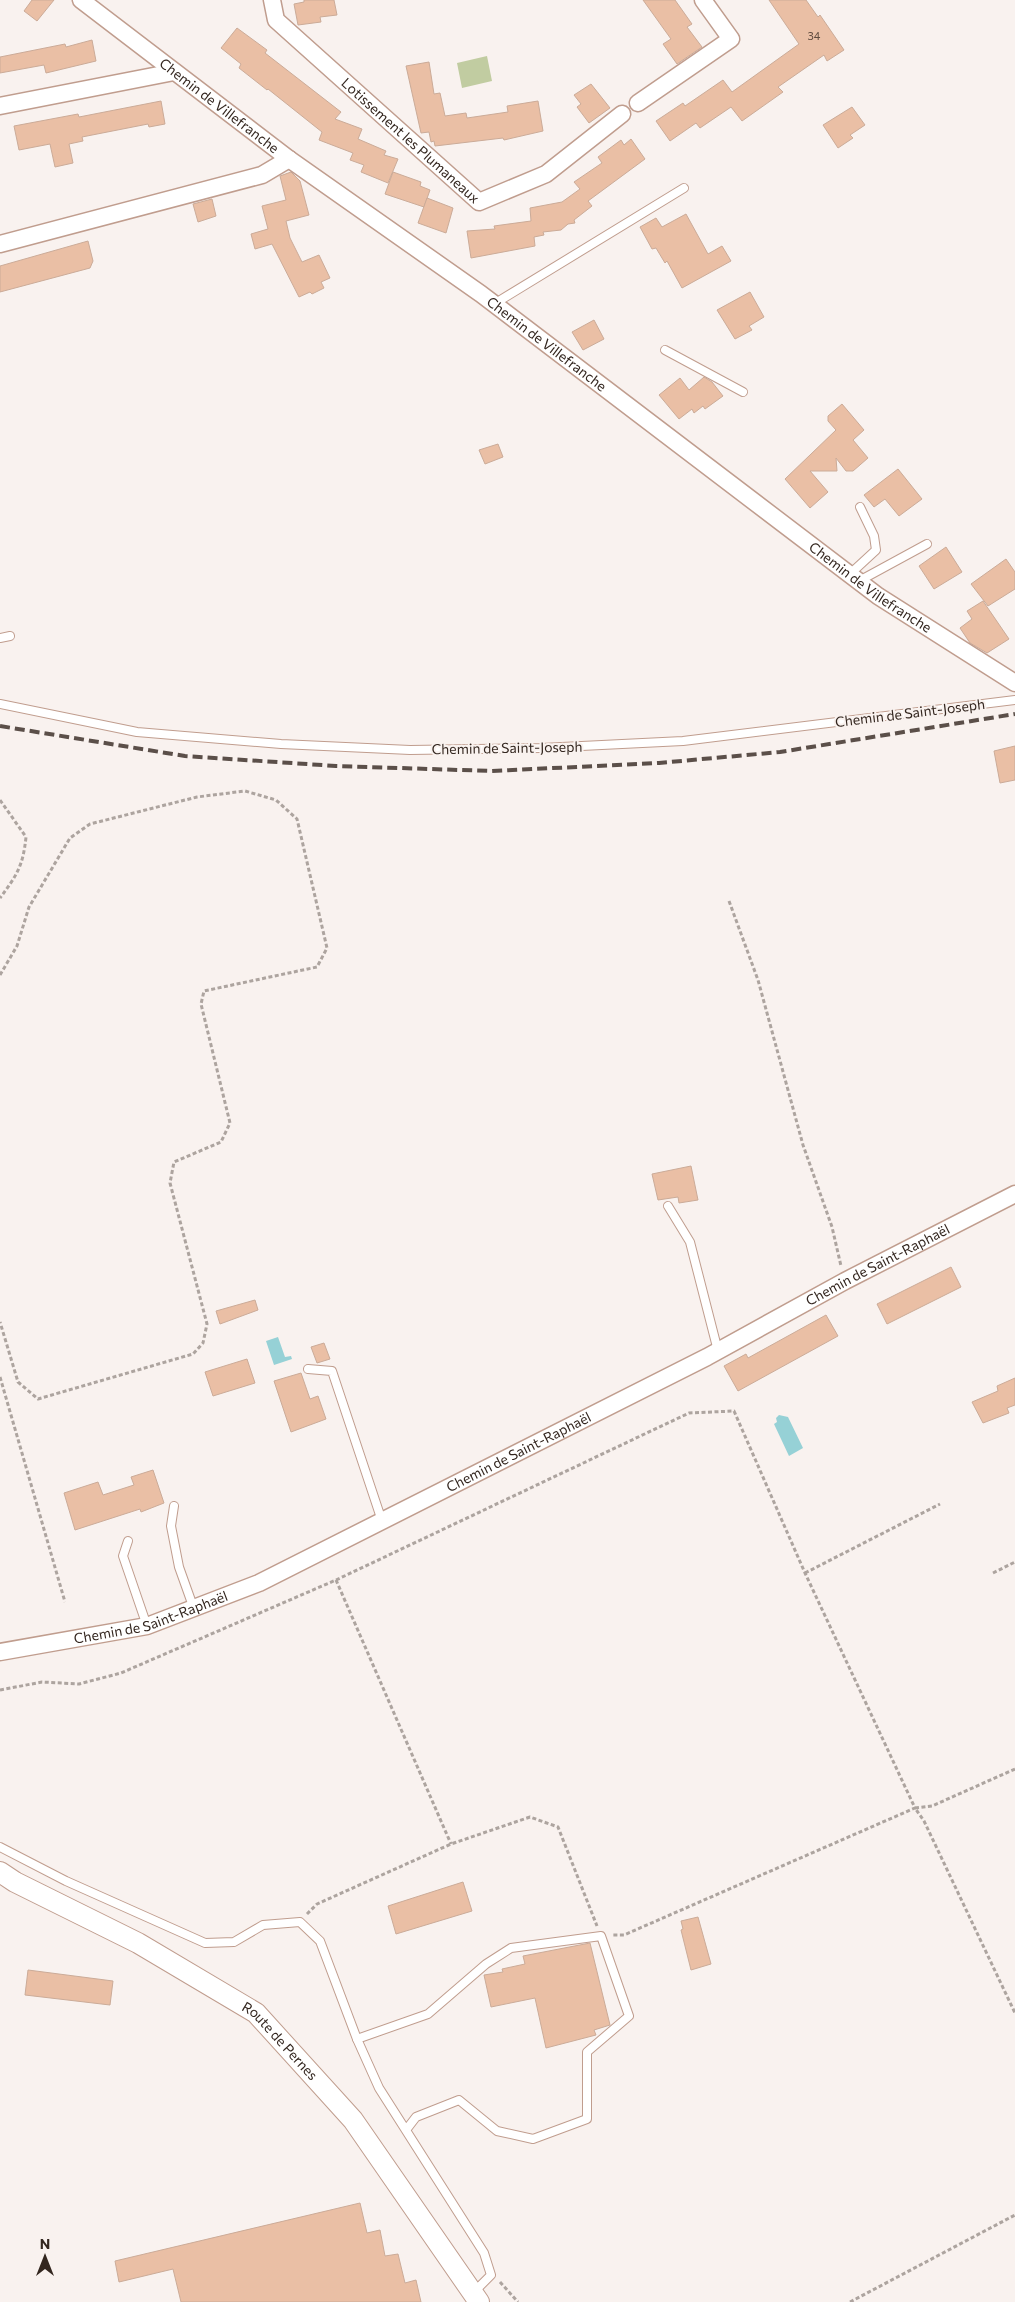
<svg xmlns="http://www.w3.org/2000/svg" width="1015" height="2302" font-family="Commissioner,sans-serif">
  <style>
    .green { fill: #c1cca1 }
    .water { fill: #96d1d6 }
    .building { fill: #eabfa5; stroke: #cbab98 }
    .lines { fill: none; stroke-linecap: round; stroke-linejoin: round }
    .service-casing { stroke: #c09d8e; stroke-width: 10 }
    .minor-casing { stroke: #c09d8e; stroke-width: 19 }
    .tertiary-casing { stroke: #c09d8e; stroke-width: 22 }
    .path { stroke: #ada49f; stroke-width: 3; stroke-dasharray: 4 2.5; stroke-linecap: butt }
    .service { stroke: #fff; stroke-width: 8 }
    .minor { stroke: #fff; stroke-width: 16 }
    .tertiary { stroke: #fff; stroke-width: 20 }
    .rail { stroke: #5b4f49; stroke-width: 4; stroke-dasharray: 10 5; stroke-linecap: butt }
    .labels { text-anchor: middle; stroke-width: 4; stroke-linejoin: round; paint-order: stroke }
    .number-label { font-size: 11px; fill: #614c40 }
    .street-label { font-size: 14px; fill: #33261f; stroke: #f9f2ef }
  </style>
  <rect width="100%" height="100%" fill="#f9f2ef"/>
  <polygon class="green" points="487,56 492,81 462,88 457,63"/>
  <g class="water">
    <polygon points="278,1337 285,1357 291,1356 292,1359 274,1365 266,1341"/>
    <polygon points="779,1415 788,1417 803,1448 789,1456 774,1424 777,1422 776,1418"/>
  </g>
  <g class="building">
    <polygon points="32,0 54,0 37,21 24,11"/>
    <polygon points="304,0 334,0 337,15 320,17 321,22 298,25 294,4 304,2"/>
    <polygon points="643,0 675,0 692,24 687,27 702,47 677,64 663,44 671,39"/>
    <polygon points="769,0 806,0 818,17 820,15 844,50 827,61 824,55 778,87 783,92 742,121 731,107 700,128 696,123 670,141 656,121 683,103 685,106 723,80 732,92 799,44"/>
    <polygon points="237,28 267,50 265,53 341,112 335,119 362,129 358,139 386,151 384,155 398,159 388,183 361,172 364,165 350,160 353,153 319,140 322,132 268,89 267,90 239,68 241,64 221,48"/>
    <polygon points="92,40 96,61 46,73 44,65 0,73 0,57 65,44 66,47"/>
    <polygon points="429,62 434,94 440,93 445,116 466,113 467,118 508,112 507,106 538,101 543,131 504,140 503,138 435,146 434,141 431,142 429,132 421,133 406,66"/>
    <polygon points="591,84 610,108 589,123 577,107 581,104 574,95"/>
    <polygon points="161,101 165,124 149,127 148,124 82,137 83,141 69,144 73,163 55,167 50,144 19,150 14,126 78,114 79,117"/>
    <polygon points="852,107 865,125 850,135 853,138 838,148 823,125"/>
    <polygon points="631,139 645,159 588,201 592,206 574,220 575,223 568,224 561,230 543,232 544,235 534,237 535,246 471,258 467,231 495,229 494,226 531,221 530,208 562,202 580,189 574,182 602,163 598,157 621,140 624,145"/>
    <polygon points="291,172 300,181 309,215 286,221 290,238 302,262 319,255 330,278 321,282 324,288 312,294 310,292 299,297 272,244 255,249 251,234 268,229 262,206 286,200 280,176"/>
    <polygon points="393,172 421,182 420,186 430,190 424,207 385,194"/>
    <polygon points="427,198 453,208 446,233 418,223"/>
    <polygon points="212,199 216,216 198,222 193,204"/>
    <polygon points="686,214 708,254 722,246 731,261 682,288 667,261 665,263 656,248 652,249 640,227 656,218 662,227"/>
    <polygon points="88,241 93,261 90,268 0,292 0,266"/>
    <polygon points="750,292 764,317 749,326 752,330 735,339 717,310"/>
    <polygon points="594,320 604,339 583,350 572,332"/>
    <polygon points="704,377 712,382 723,396 705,409 703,406 694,413 692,409 679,419 659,395 680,378 689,390"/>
    <polygon points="842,404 864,430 853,440 868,458 853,471 846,471 836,458 837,471 810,471 828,492 810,508 785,479 836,430 828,421 828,416"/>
    <polygon points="498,444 503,457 485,464 479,450"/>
    <polygon points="898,469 922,499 899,516 885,499 874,507 864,495"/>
    <polygon points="946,547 962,572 934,589 919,566"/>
    <polygon points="1006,559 1015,572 1015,589 988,606 971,584"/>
    <polygon points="983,601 1009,639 987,653 970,643 960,628 972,619 967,611"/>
    <polygon points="1015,746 1015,780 1000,783 994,751"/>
    <polygon points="691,1166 698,1200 679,1203 678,1197 658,1200 652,1174"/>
    <polygon points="951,1267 961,1287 887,1324 877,1304"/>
    <polygon points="255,1300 258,1310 220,1324 216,1311"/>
    <polygon points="826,1315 838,1336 738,1391 724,1366 746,1354 748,1358"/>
    <polygon points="324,1343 330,1359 317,1363 311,1347"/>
    <polygon points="247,1359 255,1383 213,1396 205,1372"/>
    <polygon points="301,1373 310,1399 318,1396 326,1419 291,1432 274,1381"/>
    <polygon points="1015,1378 1015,1405 1007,1408 1009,1413 983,1423 972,1402 998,1391 997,1386"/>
    <polygon points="153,1470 164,1503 141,1512 140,1509 75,1530 64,1493 98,1482 103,1495 134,1485 131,1477"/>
    <polygon points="463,1882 472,1911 396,1934 388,1906"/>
    <polygon points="698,1917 711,1964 691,1970 681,1930 683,1929 681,1921"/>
    <polygon points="590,1943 610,2025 594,2030 596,2035 546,2048 535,1998 491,2007 484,1975 503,1972 502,1969 525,1964 523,1956"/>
    <polygon points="28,1970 113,1981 110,2005 25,1995"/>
    <polygon points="360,2203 367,2233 380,2230 385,2256 398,2254 405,2283 416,2280 421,2302 181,2302 173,2269 119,2282 115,2261"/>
  </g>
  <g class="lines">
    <defs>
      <g id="service">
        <polyline points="494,304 684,188"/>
        <polyline points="665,350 743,392"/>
        <polyline points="850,574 876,550 874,536 860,507"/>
        <polyline points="859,581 927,544"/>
        <polyline points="0,638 10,636"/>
        <polyline points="0,704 137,732 281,744 410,750 541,748 683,741 1015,700"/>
        <polyline points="668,1206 690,1242 718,1351"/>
        <polyline points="308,1369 332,1371 382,1521"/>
        <polyline points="174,1506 171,1526 179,1567 194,1609"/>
        <polyline points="128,1541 123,1556 147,1626"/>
        <polyline points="0,1847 66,1881 205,1943 234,1942 263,1925 300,1922 320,1941 357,2039"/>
        <polyline points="406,2130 416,2117 459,2100 497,2131 533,2139 587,2119 587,2052 629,2016 601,1936 511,1948 486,1964 428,2014 357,2039 379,2088 484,2253 491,2275 473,2293"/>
      </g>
      <g id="minor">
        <path id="s1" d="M81,0l208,159 192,135 397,302 137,87"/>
        <path id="s2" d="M272,0l4,20 203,182 67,-28 76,-60"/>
        <polyline points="638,103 731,39 703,0"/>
        <polyline points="0,106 174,72"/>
        <polyline points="0,244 262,175 289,159"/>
        <path id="s3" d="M0,1652l147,-26 112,-43 448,-226 138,-76 170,-87"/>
      </g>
      <g id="tertiary">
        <path id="s4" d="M0,1872l15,10 123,61 118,70 97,107 126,182"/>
      </g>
    </defs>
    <use href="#service" class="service-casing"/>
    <use href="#minor" class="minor-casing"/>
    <use href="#tertiary" class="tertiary-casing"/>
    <g class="path">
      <path d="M0,800l26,37c-3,29 -9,38 -26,61"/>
      <polyline points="729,901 758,980 803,1145 832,1227 841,1266"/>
      <polyline points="0,975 17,946 29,907 70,838 90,824 197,797 245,791 276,800 297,819 327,948 317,967 204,991 201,1004 230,1123 221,1142 174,1162 170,1183 207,1324 203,1343 193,1354 38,1399 18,1382 0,1322"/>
      <polyline points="0,1377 65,1602"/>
      <polyline points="805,1573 940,1504"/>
      <polyline points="993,1573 1015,1562"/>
      <polyline points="336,1580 451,1844"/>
      <polyline points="0,1690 42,1682 79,1684 121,1673 336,1580 689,1413 734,1411 805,1573 915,1808 624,1935 612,1935"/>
      <polyline points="1015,1769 932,1806 915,1808 924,1821 1015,2013"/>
      <polyline points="307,1914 317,1904 451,1844 530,1817 558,1827 597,1926"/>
      <polyline points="500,2282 518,2302"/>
      <polyline points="850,2302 1015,2215"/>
    </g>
    <use href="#service" class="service"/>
    <use href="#minor" class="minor"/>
    <use href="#tertiary" class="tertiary"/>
    <polyline class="rail" points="0,726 185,756 336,766 492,771 659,763 780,752 1015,714"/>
  </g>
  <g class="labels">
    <g class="number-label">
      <text x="814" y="40">34</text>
    </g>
    <g class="street-label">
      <text dy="5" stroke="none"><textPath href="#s1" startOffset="174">Chemin de Villefranche</textPath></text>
      <text dy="5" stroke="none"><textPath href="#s2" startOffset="201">Lotissement les Plumaneaux</textPath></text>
      <text dy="5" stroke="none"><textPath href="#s1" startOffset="579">Chemin de Villefranche</textPath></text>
      <text dy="5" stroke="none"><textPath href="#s1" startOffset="984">Chemin de Villefranche</textPath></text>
      <text transform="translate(910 713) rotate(-7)" y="5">Chemin de Saint-Joseph</text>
      <text transform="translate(507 748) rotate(-1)" y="5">Chemin de Saint-Joseph</text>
      <text dy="5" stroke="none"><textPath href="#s3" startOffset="965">Chemin de Saint-Raphaël</textPath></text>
      <text dy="5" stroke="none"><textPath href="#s3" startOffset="560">Chemin de Saint-Raphaël</textPath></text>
      <text dy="5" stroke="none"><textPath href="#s3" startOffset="155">Chemin de Saint-Raphaël</textPath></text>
      <text dy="5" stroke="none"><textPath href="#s4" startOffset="329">Route de Pernes</textPath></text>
    </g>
  </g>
  <g transform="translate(45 2257)" stroke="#f9f2ef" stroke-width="4" paint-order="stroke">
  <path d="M0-4L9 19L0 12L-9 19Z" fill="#33261f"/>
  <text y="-8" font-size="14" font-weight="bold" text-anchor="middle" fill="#33261f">N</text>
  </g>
</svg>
